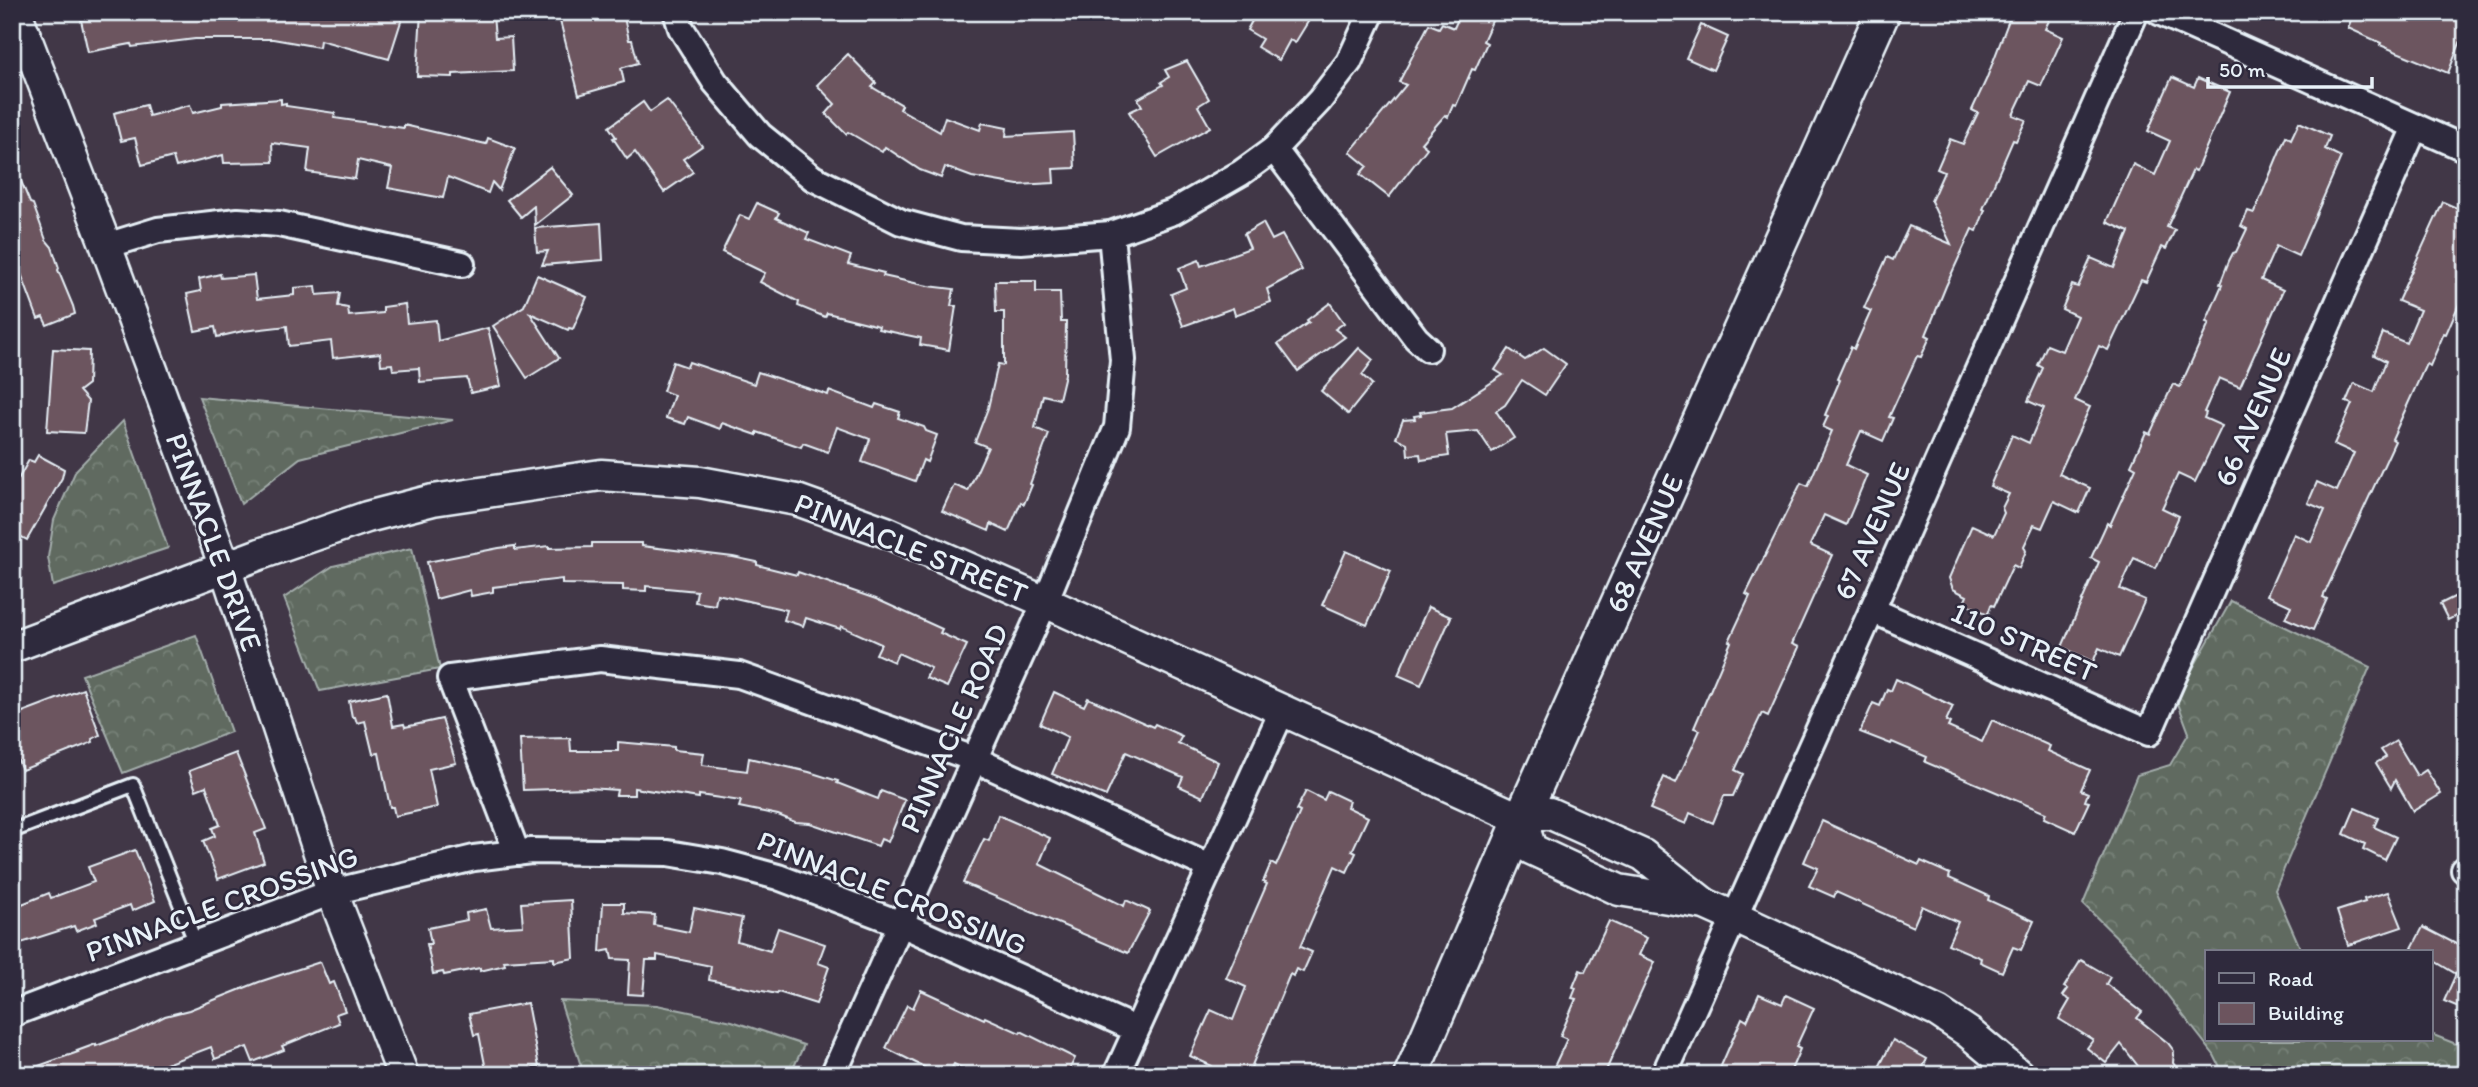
<svg xmlns="http://www.w3.org/2000/svg" width="2478" height="1087" font-family="Itim,sans-serif">
  <style>
    .forest { fill: url(#forest-crowns); stroke: #a4aeac; stroke-width: 2 }
    .building { fill: #6c545e; stroke: #e8f1f8; stroke-width: 2 }
    .lines { fill: none; stroke-linecap: round; stroke-linejoin: round }
    .service-casing { stroke: #e8f1f8; stroke-width: 18 }
    .minor-casing { stroke: #e8f1f8; stroke-width: 30 }
    .tertiary-casing { stroke: #e8f1f8; stroke-width: 35 }
    .secondary-casing { stroke: #e8f1f8; stroke-width: 38 }
    .service { stroke: #2f2a3d; stroke-width: 12 }
    .minor { stroke: #2f2a3d; stroke-width: 24 }
    .tertiary { stroke: #2f2a3d; stroke-width: 30 }
    .secondary { stroke: #2f2a3d; stroke-width: 33 }
    .labels { text-anchor: middle; stroke-width: 5; stroke-linejoin: round; paint-order: stroke }
    .street-label { font-size: 30px; fill: #e8f1f8; stroke: #2f2a3d }
  </style>
  <defs>
    <pattern id="forest-crowns" width="20" height="18" patternUnits="userSpaceOnUse" patternTransform="scale(1.75)"><rect width="20" height="18" fill="#606b60"/><path d="M2 6a3 3 0 1 1 6 0M12 15a3 3 0 1 1 6 0" fill="none" stroke="#778178"/></pattern>
  </defs>
  <rect width="100%" height="100%" fill="#413747"/>
  <filter id="ink" filterUnits="userSpaceOnUse"><feTurbulence type="fractalNoise" baseFrequency=".0143" numOctaves="2"/><feDisplacementMap in="SourceGraphic" scale="14" xChannelSelector="R" yChannelSelector="G"/><feConvolveMatrix kernelMatrix="1 2 1 2 8 2 1 2 1" color-interpolation-filters="sRGB"/></filter>
  <g filter="url(#ink)">
    <g class="forest">
      <polygon points="199,397 453,420 300,458 241,504"/>
      <polygon points="123,421 168,548 53,586 48,557 54,520 76,470"/>
      <polygon points="412,548 440,669 320,691 284,598 333,566"/>
      <polygon points="2231,601 2370,667 2275,890 2302,952 2207,952 2207,1040 2431,1040 2431,1034 2466,1048 2466,1075 2224,1075 2214,1055 2140,960 2083,904 2137,775 2170,765 2189,733 2176,698"/>
      <polygon points="196,635 231,732 123,773 82,675"/>
      <polygon points="560,1001 657,1005 732,1021 804,1045 790,1075 584,1075"/>
    </g>
    <g class="building">
      <polygon points="88,12 404,12 389,59 320,40 319,47 273,39 195,39 132,47 131,44 88,52 81,20 89,18"/>
      <polygon points="421,12 461,12 461,17 493,15 495,38 511,37 513,71 453,74 453,77 417,76"/>
      <polygon points="576,12 603,12 604,17 623,13 629,40 632,40 638,63 621,68 624,82 579,95 559,17"/>
      <polygon points="1257,12 1314,12 1295,43 1290,40 1279,60 1257,47 1262,39 1247,30"/>
      <polygon points="1461,12 1496,12 1483,41 1487,43 1475,70 1472,69 1456,106 1453,105 1448,117 1445,115 1421,143 1427,148 1389,197 1360,174 1367,166 1350,152 1406,85 1399,82 1429,24 1439,28 1442,23 1454,28"/>
      <polygon points="2012,12 2053,12 2045,29 2063,37 2041,86 2029,81 2013,115 2026,120 2016,141 2013,140 1983,209 1985,210 1977,231 1972,229 1946,286 1926,335 1930,337 1921,357 1917,356 1889,417 1893,418 1883,441 1861,431 1846,465 1867,475 1846,525 1824,515 1810,545 1832,555 1792,644 1799,647 1768,716 1762,713 1735,770 1743,774 1733,796 1724,796 1713,823 1690,813 1686,824 1650,809 1664,777 1676,783 1700,730 1694,728 1731,642 1729,641 1750,596 1746,594 1801,483 1808,486 1832,431 1823,427 1828,416 1825,415 1840,380 1837,379 1851,347 1854,349 1871,311 1864,308 1887,257 1893,260 1909,226 1951,244 1931,201 1944,172 1937,169 1950,139 1963,144 1978,113 1972,110 1986,80"/>
      <polygon points="2354,12 2449,12 2466,19 2466,28 2448,73 2380,45 2381,43 2348,28"/>
      <polygon points="1701,25 1728,37 1713,70 1686,58"/>
      <polygon points="848,54 876,83 872,87 902,105 900,109 940,132 945,117 980,130 982,123 1007,128 1006,136 1073,132 1075,168 1053,169 1054,183 1018,185 972,177 945,167 941,178 920,170 885,147 882,152 848,132 846,134 826,114 835,104 817,85"/>
      <polygon points="1187,61 1209,99 1198,106 1210,127 1157,157 1129,112 1142,106 1138,99 1163,85 1161,82 1169,77 1165,70"/>
      <polygon points="2172,77 2194,87 2198,78 2230,92 2196,171 2193,170 2167,227 2175,230 2166,249 2162,247 2146,282 2141,280 2108,350 2099,346 2075,400 2090,407 2059,474 2090,488 2079,513 2054,501 2042,528 2034,525 2024,546 2026,551 2019,568 2013,565 1994,606 1991,605 1988,614 1964,603 1967,596 1953,589 1949,578 1972,525 1994,535 2004,513 2002,508 2009,494 1990,486 2012,435 2029,443 2044,408 2028,401 2043,368 2038,365 2047,345 2062,351 2077,316 2062,309 2072,285 2078,287 2091,258 2114,268 2129,232 2107,222 2133,164 2155,175 2170,141 2148,131"/>
      <polygon points="281,99 281,104 286,103 286,106 335,113 334,118 404,128 404,125 486,144 488,138 515,148 499,190 492,182 488,193 448,177 443,198 388,188 392,168 358,160 355,179 307,172 310,148 272,143 273,162 224,163 223,155 176,167 173,157 142,165 135,138 121,141 114,113 146,105 149,116 190,105 193,113 222,106 222,103"/>
      <polygon points="667,100 702,146 683,159 693,172 664,192 635,152 627,159 613,138 616,137 609,127 643,102 650,112"/>
      <polygon points="2299,122 2330,136 2325,149 2341,157 2298,256 2276,246 2261,280 2283,290 2240,387 2219,378 2204,412 2206,413 2204,418 2222,426 2195,482 2178,474 2162,508 2179,516 2156,568 2134,558 2120,589 2145,600 2119,657 2099,648 2093,662 2062,647 2099,562 2091,558 2107,523 2110,525 2136,468 2131,465 2146,432 2150,434 2173,384 2180,387 2209,323 2206,322 2222,285 2220,284 2229,261 2233,253 2236,252 2247,229 2241,226 2248,211 2254,213 2286,136 2291,139"/>
      <polygon points="12,159 30,203 33,204 46,240 52,247 59,268 58,270 73,306 75,314 47,325 43,317 38,319 16,260 20,259 12,240"/>
      <polygon points="550,167 573,195 535,225 534,206 521,217 507,200"/>
      <polygon points="2443,202 2466,212 2466,288 2446,334 2444,333 2430,366 2426,364 2392,439 2395,441 2323,597 2327,599 2313,630 2285,618 2291,606 2267,595 2294,534 2311,542 2325,510 2308,503 2317,482 2337,491 2354,453 2334,444 2352,404 2346,402 2354,383 2374,392 2386,361 2374,355 2383,333 2406,343 2420,310 2398,301"/>
      <polygon points="757,203 779,213 776,218 809,233 806,239 851,256 848,264 884,273 883,276 928,286 954,289 951,306 956,306 949,350 920,345 921,338 878,329 879,326 827,313 825,317 798,306 799,302 760,282 765,273 722,252 740,215 749,219"/>
      <polygon points="601,223 603,260 542,265 548,251 537,252 535,228"/>
      <polygon points="1263,223 1272,240 1282,235 1302,270 1267,289 1271,302 1235,315 1233,308 1183,326 1171,294 1186,288 1179,268 1199,260 1201,266 1250,248 1244,234"/>
      <polygon points="220,274 221,278 254,275 257,299 294,295 294,288 316,286 317,295 340,293 338,306 348,308 349,316 383,313 383,307 405,304 407,323 436,320 438,341 488,328 501,386 471,393 467,378 420,382 419,368 393,370 392,364 381,365 380,353 333,358 331,341 289,346 287,326 243,331 217,337 215,327 195,331 187,294 201,291 199,279"/>
      <polygon points="537,275 587,297 573,329 569,328 568,330 530,313 559,358 527,378 493,326 524,306"/>
      <polygon points="995,281 1036,281 1036,292 1060,292 1061,322 1066,322 1065,374 1059,399 1043,395 1035,428 1049,434 1030,484 1032,485 1024,504 1021,502 1008,532 991,524 989,531 942,511 954,485 968,491 988,447 975,442 988,408 998,364 1004,365 1004,312 996,312"/>
      <polygon points="1330,303 1344,323 1335,329 1345,337 1298,371 1278,344 1309,322 1307,320"/>
      <polygon points="1359,348 1373,360 1362,375 1372,384 1348,414 1321,391"/>
      <polygon points="1544,348 1566,364 1545,395 1522,380 1505,405 1496,411 1514,438 1492,452 1478,431 1446,434 1449,456 1421,460 1420,454 1408,455 1407,443 1396,438 1403,420 1415,419 1414,416 1421,415 1420,412 1452,408 1503,375 1495,370 1509,349 1525,360"/>
      <polygon points="53,349 89,351 88,384 79,391 88,401 84,433 47,431"/>
      <polygon points="673,362 687,367 689,362 754,384 758,372 828,395 829,391 874,408 876,404 900,412 898,418 924,427 926,431 937,435 927,462 923,460 915,481 862,462 870,439 837,427 828,452 803,443 801,447 757,432 757,435 722,423 720,429 688,417 685,424 666,418 674,395 663,391"/>
      <polygon points="38,455 64,469 62,478 27,540 12,532 12,490 29,460 34,462"/>
      <polygon points="592,543 642,543 642,546 733,557 757,562 757,565 797,575 798,572 876,599 942,629 940,633 967,645 947,687 926,678 931,668 898,653 894,662 876,654 881,644 841,626 840,629 806,618 803,626 784,620 787,610 717,594 715,605 695,602 697,591 646,586 646,591 623,590 623,585 562,584 562,579 493,587 493,592 471,596 470,590 436,599 427,562 499,548 515,546 515,550 549,546 549,548 592,547"/>
      <polygon points="1346,551 1391,571 1367,625 1322,605"/>
      <polygon points="2466,591 2466,611 2448,620 2440,604"/>
      <polygon points="1428,607 1451,617 1421,685 1398,675"/>
      <polygon points="1896,679 1953,706 1946,721 1950,723 1948,727 1982,742 1992,720 2050,746 2048,751 2090,770 2081,790 2088,793 2085,801 2089,802 2075,832 2044,818 2046,813 1925,762 1927,757 1892,742 1891,744 1860,732 1873,703 1880,706 1887,689 1891,691"/>
      <polygon points="83,689 100,735 92,739 93,742 22,770 12,745 12,716"/>
      <polygon points="1054,692 1084,706 1088,698 1153,727 1155,724 1182,736 1178,743 1218,762 1203,797 1179,786 1183,777 1126,752 1106,796 1052,774 1068,737 1040,724"/>
      <polygon points="387,693 393,726 404,724 405,727 442,719 456,763 429,769 437,807 395,816 393,807 390,807 379,753 373,754 365,721 357,723 355,717 352,717 349,701"/>
      <polygon points="570,738 571,751 618,751 618,742 674,747 674,750 704,753 702,765 747,771 749,758 809,772 838,781 837,783 878,799 881,791 905,800 888,842 881,839 878,846 810,823 795,822 778,815 739,807 741,801 699,795 699,798 634,788 634,795 616,795 617,790 588,788 523,790 520,739"/>
      <polygon points="2396,741 2417,776 2426,770 2441,794 2413,811 2395,780 2391,788 2376,763 2386,757 2381,750"/>
      <polygon points="236,753 266,829 255,833 264,862 218,879 203,841 215,836 212,828 220,825 206,786 196,790 189,771"/>
      <polygon points="1306,791 1324,800 1328,791 1349,801 1347,807 1368,817 1352,851 1356,853 1347,872 1335,866 1300,947 1312,952 1303,972 1296,969 1293,976 1290,974 1248,1075 1208,1075 1212,1066 1190,1056 1211,1010 1233,1020 1246,987 1226,978 1267,884 1263,882 1271,863 1276,866 1300,812 1296,810"/>
      <polygon points="2355,808 2378,818 2374,827 2396,837 2385,860 2363,849 2365,844 2344,834"/>
      <polygon points="998,815 1050,838 1039,864 1124,906 1126,900 1150,911 1128,953 963,883 984,839 989,841"/>
      <polygon points="1822,821 1919,865 1921,861 1950,874 1949,878 1989,896 1988,900 2034,921 2021,950 2013,947 2002,972 1980,962 1981,958 1948,944 1958,922 1922,906 1913,927 1836,892 1834,897 1809,886 1818,868 1804,862"/>
      <polygon points="135,850 155,901 132,911 130,905 95,918 97,923 76,931 74,926 12,946 12,908 49,893 51,898 94,882 88,867"/>
      <polygon points="2388,892 2402,927 2348,945 2337,911 2365,902 2364,899"/>
      <polygon points="571,900 574,958 554,962 554,958 504,961 505,965 480,971 480,968 444,975 443,972 433,974 427,944 431,944 428,928 467,920 466,913 486,909 491,928 523,926 521,903"/>
      <polygon points="603,903 624,903 624,913 655,915 654,925 689,932 694,908 742,918 737,941 770,951 778,928 825,944 818,963 829,967 816,1004 778,992 777,994 709,980 711,966 657,955 657,960 646,960 643,995 628,994 630,960 612,959 610,950 600,952"/>
      <polygon points="1609,921 1647,938 1639,955 1655,962 1604,1075 1562,1075 1552,1071 1567,1039 1560,1036 1576,999 1572,998 1576,988 1573,987 1580,970 1585,972"/>
      <polygon points="2423,927 2466,949 2466,1010 2444,1001 2456,974 2431,959 2431,952 2419,952 2412,948"/>
      <polygon points="2081,960 2110,977 2106,984 2142,1012 2137,1018 2168,1043 2174,1051 2173,1063 2182,1075 2145,1075 2121,1044 2106,1063 2087,1048 2093,1040 2059,1019 2070,1000 2063,996 2068,989 2064,987"/>
      <polygon points="320,962 329,984 334,982 345,1011 336,1014 339,1023 282,1046 284,1050 253,1062 247,1047 215,1059 211,1047 166,1064 167,1066 146,1075 22,1075 21,1072 78,1052 77,1051 96,1044 96,1046 136,1031 165,1016 189,1010 259,982"/>
      <polygon points="921,990 984,1019 985,1017 1020,1033 1021,1031 1075,1058 1067,1075 978,1075 954,1064 949,1073 942,1070 940,1075 886,1048 907,1005 913,1008"/>
      <polygon points="1759,994 1782,1004 1786,995 1814,1008 1796,1047 1800,1049 1789,1075 1717,1075 1742,1018 1747,1021"/>
      <polygon points="527,1003 539,1067 512,1072 513,1075 487,1075 479,1034 474,1035 469,1014"/>
      <polygon points="1893,1040 1927,1059 1919,1075 1875,1075"/>
    </g>
    <g class="lines">
      <defs>
        <polyline id="service" points="12,831 133,785 196,944"/>
        <g id="minor">
          <polyline points="676,12 681,28 715,82 760,135 813,178 901,222 961,238 1021,241 1111,234 1173,212 1241,173 1274,149 1320,100 1349,62 1372,12"/>
          <polyline points="2159,12 2466,149"/>
          <polyline points="1274,149 1416,338 1428,349"/>
          <polyline points="106,246 158,230 238,221 279,224 462,264"/>
          <polyline points="1872,610 2149,733 2415,127"/>
          <polyline points="517,853 450,678 600,659 739,675 974,759 1210,867"/>
          <polyline points="2464,870 2466,870"/>
          <polyline points="12,1014 332,892 474,858 531,851 668,853 722,862 778,877 901,924 1135,1029"/>
          <polyline points="833,1075 1045,602 1117,427 1123,360 1111,234"/>
          <polyline points="1116,1075 1283,709"/>
          <polyline points="1664,1075 1872,610 2136,12"/>
        </g>
        <g id="tertiary">
          <polyline points="16,12 106,246 225,567 332,892 403,1075"/>
          <polyline points="12,647 260,554 367,517 433,500 601,475 700,482 797,500 886,532 1045,602 1521,819"/>
          <polyline points="1521,819 1531,849 1619,890 1705,904 1734,917 1938,1012 1968,1032 2019,1075"/>
          <polyline points="1521,819 1549,813 1643,855 1705,904"/>
        </g>
        <g id="secondary">
          <path id="s1" d="M1411,1075l110,-256 362,-807"/>
        </g>
      </defs>
      <use href="#service" class="service-casing"/>
      <use href="#minor" class="minor-casing"/>
      <use href="#tertiary" class="tertiary-casing"/>
      <use href="#secondary" class="secondary-casing"/>
      <use href="#service" class="service"/>
      <use href="#minor" class="minor"/>
      <use href="#tertiary" class="tertiary"/>
      <use href="#secondary" class="secondary"/>
    </g>
  </g>
  <g class="labels">
    <g class="street-label">
      <text transform="translate(2253 417) rotate(-66)" y="10">66 AVENUE</text>
      <text transform="translate(1872 531) rotate(-66)" y="10">67 AVENUE</text>
      <text transform="translate(214 542) rotate(70)" y="10">PINNACLE DRIVE</text>
      <text dy="10" stroke="none"><textPath href="#s1" startOffset="581">68 AVENUE</textPath></text>
      <text transform="translate(911 548) rotate(22)" y="10">PINNACLE STREET</text>
      <text transform="translate(2024 642) rotate(24)" y="10">110 STREET</text>
      <text transform="translate(954 728) rotate(-66)" y="10">PINNACLE ROAD</text>
      <text transform="translate(892 893) rotate(22)" y="10">PINNACLE CROSSING</text>
      <text transform="translate(222 904) rotate(-20)" y="10">PINNACLE CROSSING</text>
    </g>
  </g>
  <rect width="2478" height="1087" fill="none" stroke="#2f2a3d" stroke-width="42"/>
  <rect x="21" y="21" width="2436" height="1045" fill="none" stroke="#e8f1f8" stroke-width="2.5" filter="url(#ink)"/>
  <rect x="2205" y="950" width="228" height="91" fill="#2f2a3d" stroke="#797a88" stroke-width="2"/>
  <rect x="2219" y="973" width="35" height="10" fill="#2f2a3d" stroke="#797a88" stroke-width="2"/>
  <text x="2268" y="986" font-size="21" fill="#e8f1f8">Road</text>
  <rect x="2219" y="1003" width="35" height="21" fill="#6c545e" stroke="#797a88" stroke-width="2"/>
  <text x="2268" y="1020" font-size="21" fill="#e8f1f8">Building</text>
  <path d="M2208 77v10h164v-10" fill="none" stroke="#e8f1f8" stroke-width="3.5"/>
  <text x="2219" y="77" font-size="21" fill="#e8f1f8" stroke="#2f2a3d" stroke-width="5" paint-order="stroke">50 m</text>
</svg>
